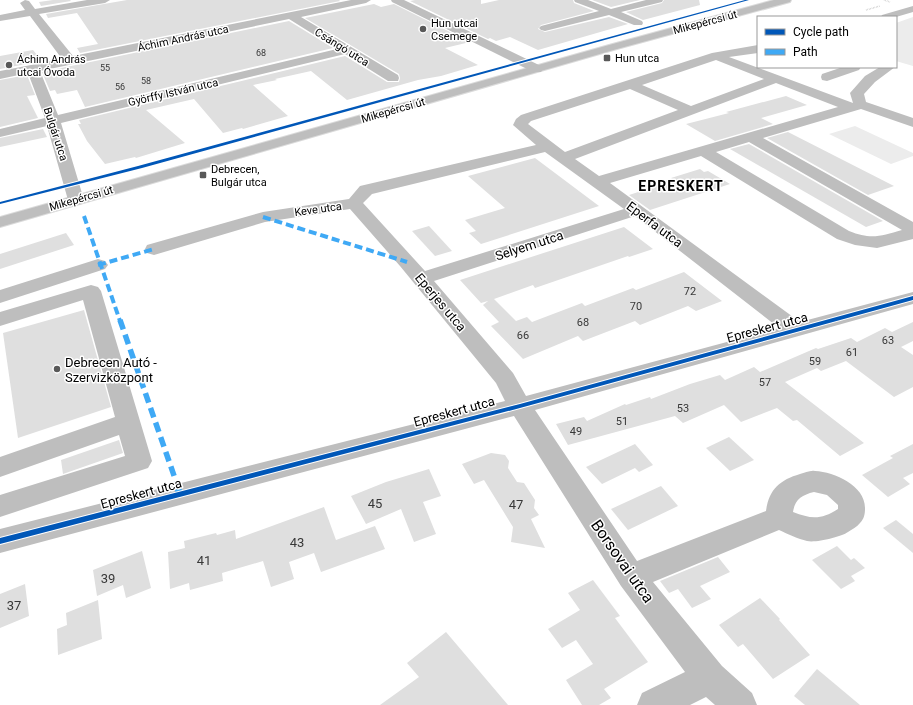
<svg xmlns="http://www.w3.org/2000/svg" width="913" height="705" font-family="Roboto,sans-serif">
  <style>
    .green { fill: #ececec }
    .building { fill: #dfdfdf }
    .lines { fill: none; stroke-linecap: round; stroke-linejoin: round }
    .major-casing { stroke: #dbdbdb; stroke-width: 2 }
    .path { stroke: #b9b9b9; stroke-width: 1.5; stroke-dasharray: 0.5 1; stroke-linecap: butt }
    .minor { fill: #bebebe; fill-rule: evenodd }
    .major { fill: #bebebe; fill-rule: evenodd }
    .quiet-far2 { stroke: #3fa9f5; stroke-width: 4; stroke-dasharray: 8 4; stroke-linecap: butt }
    .quiet-far1 { stroke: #3fa9f5; stroke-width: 5.5; stroke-dasharray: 10 5.5; stroke-linecap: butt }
    .quiet { stroke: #3fa9f5; stroke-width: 7; stroke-dasharray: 14 7; stroke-linecap: butt }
    .cycleway-casing { stroke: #fff; stroke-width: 2 }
    .cycleway { fill: #0057b8; fill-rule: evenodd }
    .poi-dot { fill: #595959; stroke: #fff; stroke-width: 1.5 }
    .labels { text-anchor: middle; stroke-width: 3; stroke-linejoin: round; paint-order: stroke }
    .far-number-label { font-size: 9px; fill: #383838 }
    .far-street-label { font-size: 11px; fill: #000; stroke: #fff }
    .far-poi-label { font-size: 11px; fill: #000; stroke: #fff; text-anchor: start }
    .number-label { font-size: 11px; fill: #383838 }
    .street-label { font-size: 13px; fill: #000; stroke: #fff }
    .poi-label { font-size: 13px; fill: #000; stroke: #fff; text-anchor: start }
    .near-number-label { font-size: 13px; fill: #383838 }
    .far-district-label { font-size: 14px; font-weight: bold; letter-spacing: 1px; fill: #000; stroke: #fff }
    .near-street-label { font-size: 16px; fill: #000; stroke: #fff }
  </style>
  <rect width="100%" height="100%" fill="#fff"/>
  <g class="green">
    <polygon points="913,17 913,66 896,61 896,23"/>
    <polygon points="855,126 913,153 913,156 891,164 829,134"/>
  </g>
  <g class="building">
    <polygon points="53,0 70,0 71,1 41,6 39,2"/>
    <polygon points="127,0 339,0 340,1 80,53 77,48 98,44 77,13 48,18 46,14"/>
    <polygon points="415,0 481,0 481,4 499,0 573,0 574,3 594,11 541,25 538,29 545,32 609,17 628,24 538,50 510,37 496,41 490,38 488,39 410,1"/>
    <polygon points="592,0 640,0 611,7"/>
    <polygon points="664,0 699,0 700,5 643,20 626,12 662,3"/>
    <polygon points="374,4 381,7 394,4 470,42 445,48 478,65 441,76 418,80 347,100 311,71 275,79 277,80 253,85 288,116 243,129 242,128 223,133 194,99 146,110 185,143 136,158 135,157 105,164 87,141 78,124 81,124 79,120 345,56 387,82 399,82 400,78 399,74 305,18"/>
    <polygon points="289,21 333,48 85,107 77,90 57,94 55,90 50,91 42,72"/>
    <polygon points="33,50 42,61 0,69 0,56"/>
    <polygon points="27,75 35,95 27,96 38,118 0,127 0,80"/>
    <polygon points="786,96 807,105 761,118 773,124 715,141 686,124 729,113 726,112"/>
    <polygon points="43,129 47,137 0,147 0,138"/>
    <polygon points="788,132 894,186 868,195 767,138"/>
    <polygon points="749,144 883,221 866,227 730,149"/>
    <polygon points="535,158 599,206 481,244 469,233 476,231 465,220 505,208 468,176"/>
    <polygon points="700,169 704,172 708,171 730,184 650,210 629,195 657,186 654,184 672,179 671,178"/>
    <polygon points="429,226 452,251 435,256 412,231"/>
    <polygon points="624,227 653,249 629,257 628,256 535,288 533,285 494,299 516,321 527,317 532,322 582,303 585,306 633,288 636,290 684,272 722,301 696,311 688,306 640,325 635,321 583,341 578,336 523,359 491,326 499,322 483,305 488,301 481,303 460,280"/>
    <polygon points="66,233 74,245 0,269 0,254"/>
    <polygon points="84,310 111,407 18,438 3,333"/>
    <polygon points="913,322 913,341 901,347 913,355 913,387 894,397 846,361 821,371 817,368 785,382 864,443 840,456 797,420 793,421 777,408 741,422 724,405 683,423 675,416 568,445 556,424 584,417 587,421 625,404 626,405 650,397 651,399 690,384 720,375 725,380 754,367 760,372 816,348 818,349 851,338 857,342 885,328 892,332"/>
    <polygon points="729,437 754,460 730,471 706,448"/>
    <polygon points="119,440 123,453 63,474 61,460"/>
    <polygon points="635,444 653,465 639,472 635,468 602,484 586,467"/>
    <polygon points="913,444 913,473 903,478 910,484 888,497 862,475 893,458 890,456"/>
    <polygon points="491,453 505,455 509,461 508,468 517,482 524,483 535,500 534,508 539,515 531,519 545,548 511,542 513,527 484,480 474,484 462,464"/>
    <polygon points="429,469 441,496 423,502 436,534 414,542 401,509 366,524 351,496 386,482"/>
    <polygon points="661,486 678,506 628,530 611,509"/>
    <polygon points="324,507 336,540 375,526 385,549 321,572 314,553 289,562 294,579 271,587 263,561 222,573 223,581 190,590 189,583 170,589 168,552 185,548 184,541 216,533 217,535 235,530 236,539"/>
    <polygon points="896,520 913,534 913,553 883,528"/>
    <polygon points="837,546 851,560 854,558 865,568 851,576 855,581 841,589 812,560"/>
    <polygon points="142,551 151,588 126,598 123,585 97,596 93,570"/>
    <polygon points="718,557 730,572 700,586 711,599 692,608 678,589 669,593 660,581"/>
    <polygon points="593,580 620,616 615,618 648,662 604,689 611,698 599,705 582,705 566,680 593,664 576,640 562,648 548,629 580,610 568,593"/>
    <polygon points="25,584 29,616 0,628 0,594"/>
    <polygon points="760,598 780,619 779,620 810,655 773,679 743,644 738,647 719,625"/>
    <polygon points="98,600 102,639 58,655 57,629 67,625 66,613"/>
    <polygon points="446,632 508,705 380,705 419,677 407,663"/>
    <polygon points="817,669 860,705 805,705 794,696"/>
  </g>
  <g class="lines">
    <defs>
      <polygon id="major" points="774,0 791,0 790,2 617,49 0,227 0,217 609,45"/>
    </defs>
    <use href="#major" class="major-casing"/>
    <g class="path">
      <polyline points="884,0 890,2"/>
      <polyline points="866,10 880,6"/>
    </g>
    <g class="minor">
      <path d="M25,0l4,1 6,8 52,-9h23l-5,3 -66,11 34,42 278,-56h20l-5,3 -65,14 97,58 1,3 -1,3h-10l-43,-27 -284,69 23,77 -2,4 -6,1 -6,-1 -2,-4 -21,-74 -47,11v-8l45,-11 -17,-45 -28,6v-8l62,-12 -32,-43 -30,5v-6l25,-5 -5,-7zM289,19l48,30 -279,66 -18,-44z"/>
      <polygon points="391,0 404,0 541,66 543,69 541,72 533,72 392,2"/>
      <polygon points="574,0 588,0 611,9 646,0 663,0 662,2 621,12 642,21 643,23 642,25 634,25 609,15 545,31 541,30 539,28 541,26 599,11 575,2"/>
      <polygon points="913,6 913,12 896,17 881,17 882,15"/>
      <path d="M758,45v8l-29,4 124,46 -3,-10 15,-17 15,-9h15l-20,15 -11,12 2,8 47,16v9l-52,-18 -98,29 150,84v17l-36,9 -22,-3 -18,-6 -136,-83 -91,27 190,139 113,-30v12l-378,106 102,151 129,-50c3,-22 14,-31 34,-37 5,-1 10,-4 15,-3 20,1 51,15 50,38 0,5 -1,10 -5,14 -3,4 -8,6 -12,9 -7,5 -32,11 -41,9 -9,-2 -19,-7 -28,-11l-126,52 69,84 30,27 5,12h-42l-9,-8 -16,8h-53l5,-12 43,-21 -64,-86 -107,-170 -514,137v-24l505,-128 -9,-18 -96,-117 -50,-57 -85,13 -111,33 -7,-2 -2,-4 2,-4 116,-33 86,-13 11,-13 176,-41 -23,-20 3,-6 5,-4 191,-62zM716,60l48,19 -73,27 -49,-21zM776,83l62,24 -239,69 -24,-17zM630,89l48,21 -113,42 -37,-28 3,-3zM749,142l153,88c-21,6 -31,10 -53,1l-133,-79zM545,152l79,57 -199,62 -62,-68 9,-9zM635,216l144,112 -253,68 -13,-23 -79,-92zM814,492l13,3 11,10v4c-17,11 -27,10 -45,3 2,-13 9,-17 21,-20z"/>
      <polygon points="843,67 861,67 859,70 827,81 822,80 821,77 822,74"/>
      <polygon points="98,259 105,261 108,265 105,269 0,303 0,290"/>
      <polygon points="91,285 98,287 101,291 152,461 148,468 0,517 0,495 125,456 119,435 0,477 0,457 115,417 83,300 0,326 0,312"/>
    </g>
    <use href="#major" class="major"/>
    <g class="quiet-far2">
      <polyline points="84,216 120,321"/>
      <polyline points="263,217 407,262"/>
      <polyline points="98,265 154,249"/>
    </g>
    <polyline class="quiet-far1" points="120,320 179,490"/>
    <polyline class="quiet" points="178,489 180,494"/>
    <defs>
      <g id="cycleway">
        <polygon points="745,0 749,0 142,168 0,204 0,202 138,166"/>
        <polygon points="913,296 913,300 520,408 0,544 0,538 520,404"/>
      </g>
    </defs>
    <use href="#cycleway" class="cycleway-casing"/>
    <use href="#cycleway" class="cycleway"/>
  </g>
  <g class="poi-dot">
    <circle cx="423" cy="29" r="4"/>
    <rect x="603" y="54" width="8" height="8" rx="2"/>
    <circle cx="9" cy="65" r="4"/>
    <rect x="199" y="171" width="8" height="8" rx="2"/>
    <circle cx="57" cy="369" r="4"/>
  </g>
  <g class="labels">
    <g class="far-number-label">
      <text x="261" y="56">68</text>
      <text x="105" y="71">55</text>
      <text x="146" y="84">58</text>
      <text x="120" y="90">56</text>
    </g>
    <g class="far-street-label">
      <text transform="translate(705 22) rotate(-15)" y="4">Mikepércsi út</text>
      <text transform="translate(183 38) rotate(-12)" y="4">Áchim András utca</text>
      <text transform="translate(342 47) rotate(32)" y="4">Csángó utca</text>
      <text transform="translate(173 92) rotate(-13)" y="4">Györffy István utca</text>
      <text transform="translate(393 110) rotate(-16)" y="4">Mikepércsi út</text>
      <text transform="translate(56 134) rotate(72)" y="4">Bulgár utca</text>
      <text transform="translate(81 198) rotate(-16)" y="4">Mikepércsi út</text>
      <text transform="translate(318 209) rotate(-8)" y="4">Keve utca</text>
    </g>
    <g class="far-poi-label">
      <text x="431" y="27">Hun utcai<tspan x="431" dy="13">Csemege</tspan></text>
      <text x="615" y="62">Hun utca</text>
      <text x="17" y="63">Áchim András<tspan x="17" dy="13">utcai Óvoda</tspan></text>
      <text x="211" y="173">Debrecen,<tspan x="211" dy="13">Bulgár utca</tspan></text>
    </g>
    <g class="number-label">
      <text x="690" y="295">72</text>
      <text x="636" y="310">70</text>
      <text x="583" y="326">68</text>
      <text x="523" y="339">66</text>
      <text x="888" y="344">63</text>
      <text x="852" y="356">61</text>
      <text x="815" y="365">59</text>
      <text x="765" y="386">57</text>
      <text x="683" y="412">53</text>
      <text x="622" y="425">51</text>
      <text x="576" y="435">49</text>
    </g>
    <g class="street-label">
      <text transform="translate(655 224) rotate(37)" y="5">Eperfa utca</text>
      <text transform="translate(529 245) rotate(-18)" y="5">Selyem utca</text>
      <text transform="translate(441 302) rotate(50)" y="5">Eperjes utca</text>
      <text transform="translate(767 327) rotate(-15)" y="5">Epreskert utca</text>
      <text transform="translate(454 411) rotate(-15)" y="5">Epreskert utca</text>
      <text transform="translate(141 493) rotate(-15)" y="5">Epreskert utca</text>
    </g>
    <g class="poi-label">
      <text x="65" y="367">Debrecen Autó -<tspan x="65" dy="15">Szervizközpont</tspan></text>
    </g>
    <g class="near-number-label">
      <text x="375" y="508">45</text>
      <text x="516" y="509">47</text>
      <text x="297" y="547">43</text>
      <text x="204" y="565">41</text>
      <text x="108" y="583">39</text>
      <text x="14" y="610">37</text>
    </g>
    <g class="far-district-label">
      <text x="681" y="191">EPRESKERT</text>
    </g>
    <g class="near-street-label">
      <text transform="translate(623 561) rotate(55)" y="6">Borsovai utca</text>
    </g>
  </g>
  <rect x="757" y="16" width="140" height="52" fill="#ffffff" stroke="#999999"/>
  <rect x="765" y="29" width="20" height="6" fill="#0057b8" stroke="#999999"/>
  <text x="793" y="36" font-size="12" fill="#000000">Cycle path</text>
  <rect x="765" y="49" width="20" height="6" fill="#3fa9f5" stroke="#999999"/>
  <text x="793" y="56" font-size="12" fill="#000000">Path</text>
</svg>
